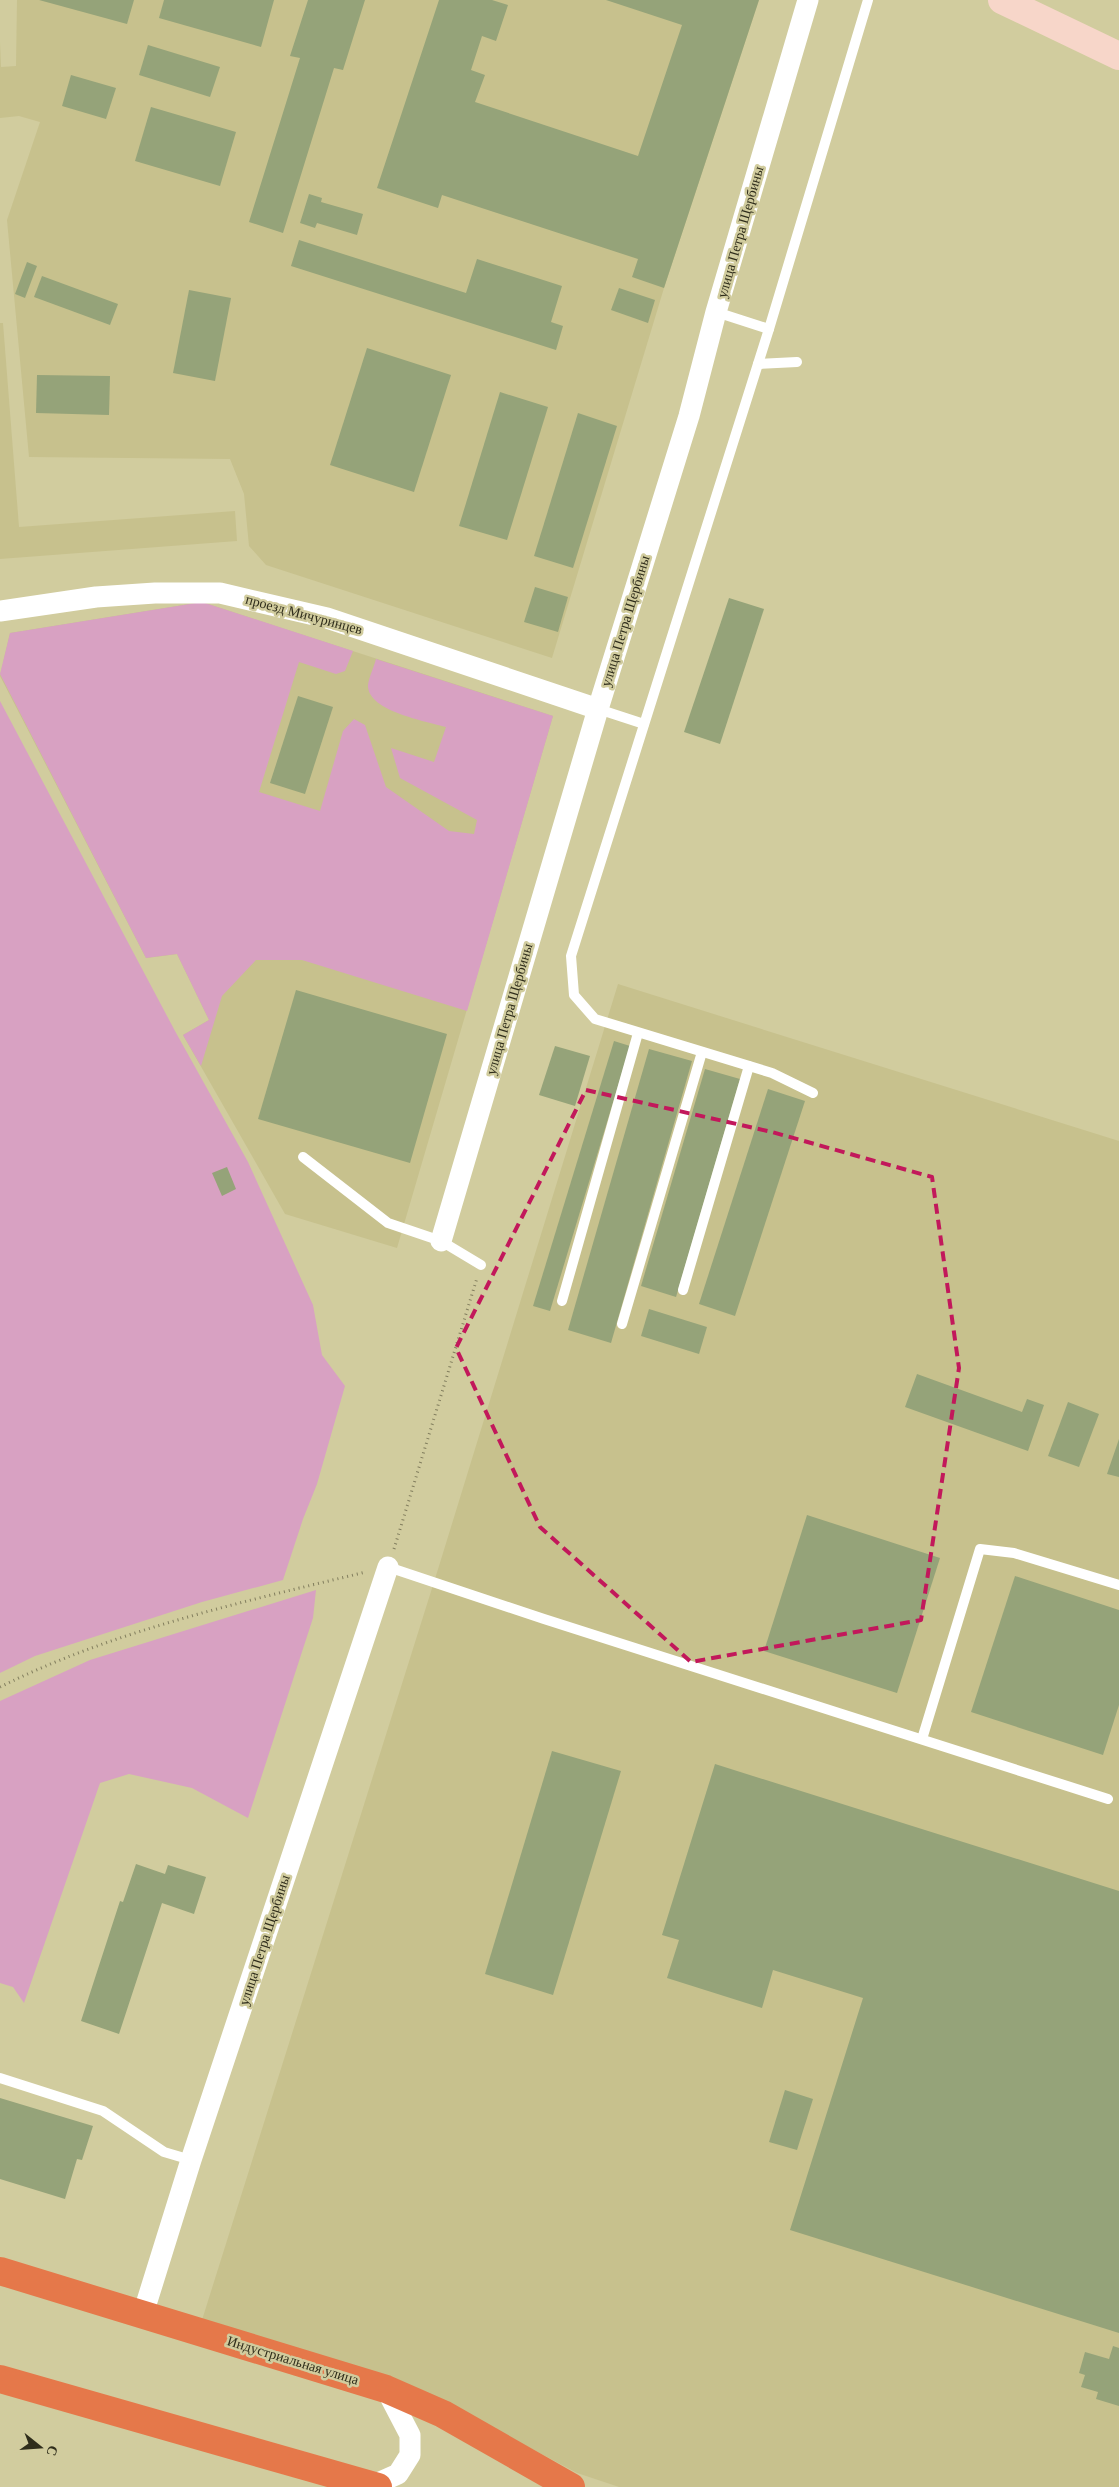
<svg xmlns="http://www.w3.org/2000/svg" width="1119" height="2487" font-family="Georgia,serif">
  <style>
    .built { fill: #c7c18d }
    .green { fill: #d8a1c2 }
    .building { fill: #95a379 }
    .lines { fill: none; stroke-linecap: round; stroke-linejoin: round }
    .path { stroke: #827e5e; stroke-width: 3; stroke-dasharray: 1 4; stroke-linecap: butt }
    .lane { stroke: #fff; stroke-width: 10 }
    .street { stroke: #fff; stroke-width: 21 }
    .secondary { stroke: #f7d6c9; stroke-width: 28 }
    .highway { stroke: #e5784a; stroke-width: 28 }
    .marked { fill: none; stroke: #c2185b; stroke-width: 4; stroke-dasharray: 10 6; stroke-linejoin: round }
    .labels { text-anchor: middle; stroke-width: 5; stroke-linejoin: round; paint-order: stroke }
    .street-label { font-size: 14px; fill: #2f2d1b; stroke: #d1cc9e }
  </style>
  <rect width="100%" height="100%" fill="#d1cc9e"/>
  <g class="built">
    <polygon points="17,0 759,0 664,288 552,658 266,565 249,546 244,494 230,459 29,457 7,220 40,122 19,116 0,118 0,42 1,67 16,66"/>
    <polygon points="0,323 3,323 19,527 235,511 237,541 0,559"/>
    <polygon points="202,602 553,716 397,1248 285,1214 183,1035 209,1020 177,954 146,958 0,676 10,633"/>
    <polygon points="618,984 1119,1141 1119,2487 619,2487 577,2473 441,2400 202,2320 439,1566"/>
  </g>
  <g class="green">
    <path d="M202,602l151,49 -8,20 -9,3 -37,-12 -40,130 61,19 23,-80 11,-12 11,6 21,62 63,44 25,3 3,-14 -77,-42 -9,-30 43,14 12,-35c-20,-6 -79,-16 -78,-42 1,-8 6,-18 8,-26l177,57 -86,295 -165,-51h-46l-34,36 -21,70 -18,-31 26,-15 -32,-66 -31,4 -146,-284 10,-41z"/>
    <polygon points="0,701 175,1031 248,1162 313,1305 322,1355 345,1386 317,1484 303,1519 283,1580 202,1602 35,1656 0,1673"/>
    <polygon points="316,1590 313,1618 248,1818 192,1788 129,1774 100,1783 24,2003 13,1987 0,1983 0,1701 90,1660"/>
  </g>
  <g class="building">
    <polygon points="39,0 134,0 127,24"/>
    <polygon points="164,0 274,0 261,47 159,18"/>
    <polygon points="308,0 365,0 343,70 334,68 283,233 249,222 300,58 290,56"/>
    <polygon points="439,0 492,0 508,5 496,41 482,36 471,70 485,75 475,102 638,156 682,25 606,0 759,0 664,288 632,277 638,259 442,195 438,208 377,188"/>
    <polygon points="148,45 220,67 210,97 139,75"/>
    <polygon points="71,75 116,88 106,119 62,106"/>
    <polygon points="151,107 236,132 220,186 135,161"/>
    <polygon points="309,194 322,198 321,202 363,214 357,235 317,223 315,228 300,223"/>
    <polygon points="299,240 466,293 477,259 562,286 551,322 563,326 556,350 291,266"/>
    <polygon points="27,262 37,266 25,298 15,294"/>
    <polygon points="42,276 118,304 110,325 34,297"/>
    <polygon points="619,288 655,300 648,323 611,310"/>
    <polygon points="189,290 231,298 215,381 173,373"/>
    <polygon points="367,348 451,375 414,492 330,465"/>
    <polygon points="37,375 110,376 109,415 36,413"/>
    <polygon points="500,392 548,407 507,540 459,526"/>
    <polygon points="578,413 617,426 573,568 534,556"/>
    <polygon points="535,587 568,597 558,632 524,622"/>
    <polygon points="729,598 764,609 720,744 684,732"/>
    <polygon points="298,696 333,707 305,794 270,783"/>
    <polygon points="296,990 447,1034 410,1163 258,1119"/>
    <polygon points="614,1041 630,1046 550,1311 533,1306"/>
    <polygon points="555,1046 590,1056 575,1106 539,1095"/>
    <polygon points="649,1049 692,1061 611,1343 568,1330"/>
    <polygon points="705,1069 740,1079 676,1297 641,1286"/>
    <polygon points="768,1089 805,1101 735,1316 699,1304"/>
    <polygon points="227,1167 236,1189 222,1196 212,1173"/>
    <polygon points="649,1309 707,1327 699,1354 641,1336"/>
    <polygon points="917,1374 1022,1412 1027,1399 1044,1405 1028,1451 905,1407"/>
    <polygon points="1068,1402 1099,1414 1079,1467 1048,1456"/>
    <polygon points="1119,1439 1119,1477 1107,1474"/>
    <polygon points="807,1515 940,1558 897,1693 764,1651"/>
    <polygon points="1015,1576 1119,1610 1119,1705 1103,1755 971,1712"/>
    <polygon points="552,1751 621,1771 553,1995 485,1974"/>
    <polygon points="715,1764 1119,1891 1119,2333 790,2230 863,1998 773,1970 762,2008 667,1978 679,1940 662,1935"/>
    <polygon points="136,1864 165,1874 168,1865 206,1877 194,1914 162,1903 119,2034 81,2021 120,1901 123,1902"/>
    <polygon points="785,2090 813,2099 797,2150 769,2142"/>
    <polygon points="0,2098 93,2126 82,2160 77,2159 65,2199 0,2179"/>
    <polygon points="1113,2346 1119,2348 1119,2406 1096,2399 1098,2392 1081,2387 1085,2375 1079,2373 1085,2352 1109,2359"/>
  </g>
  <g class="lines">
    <g class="path">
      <polyline points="394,1549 477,1278"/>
      <path d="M0,1687c115,-57 242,-85 366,-115"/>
    </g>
    <g class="lane">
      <polyline points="716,312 769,329"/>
      <polyline points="758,364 797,362"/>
      <polyline points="598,709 644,724"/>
      <polyline points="813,1093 772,1073 595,1019 574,995 571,956 769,329 868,0"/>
      <polyline points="303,1157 388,1223 441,1241 481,1265"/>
      <polyline points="683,1290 749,1066"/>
      <polyline points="562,1301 638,1033"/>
      <polyline points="622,1324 702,1052"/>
      <polyline points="388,1567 544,1619 1108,1799"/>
      <polyline points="922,1739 980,1549 1014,1553 1119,1585"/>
      <polyline points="0,2078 103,2111 164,2152 191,2160"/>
    </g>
    <g class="street">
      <polyline points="0,611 96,597 155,593 220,593 327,618 598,709"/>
      <polyline points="441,1241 598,709 689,416 716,312 808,0"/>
      <polyline points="143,2314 191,2160 388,1567"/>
      <polyline points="363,2485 380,2482 398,2474 410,2455 410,2435 386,2389"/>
    </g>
    <polyline class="secondary" points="1002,0 1119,56"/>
    <g class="highway">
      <polyline points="0,2271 386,2389 443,2414 571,2487"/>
      <polyline points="0,2379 378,2487"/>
    </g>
  </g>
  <path class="marked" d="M586,1090l186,42 160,45 27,191 -38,252 -230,42 -151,-135 -84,-179z"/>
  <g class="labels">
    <g class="street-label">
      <text transform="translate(740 232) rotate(-74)" y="5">улица Петра Щербины</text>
      <text transform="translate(304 614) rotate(15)" y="5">проезд Мичуринцев</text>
      <text transform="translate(625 621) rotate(-73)" y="5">улица Петра Щербины</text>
      <text transform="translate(509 1009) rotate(-74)" y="5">улица Петра Щербины</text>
      <text transform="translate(264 1940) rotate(-72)" y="5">улица Петра Щербины</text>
      <text transform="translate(293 2360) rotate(17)" y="5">Индустриальная улица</text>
    </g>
  </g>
  <g transform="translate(40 2447) rotate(107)" stroke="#d1cc9e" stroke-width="4" paint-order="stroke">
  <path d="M0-4L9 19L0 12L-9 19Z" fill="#2f2d1b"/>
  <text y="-8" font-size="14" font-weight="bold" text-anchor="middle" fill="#2f2d1b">С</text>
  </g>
</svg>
